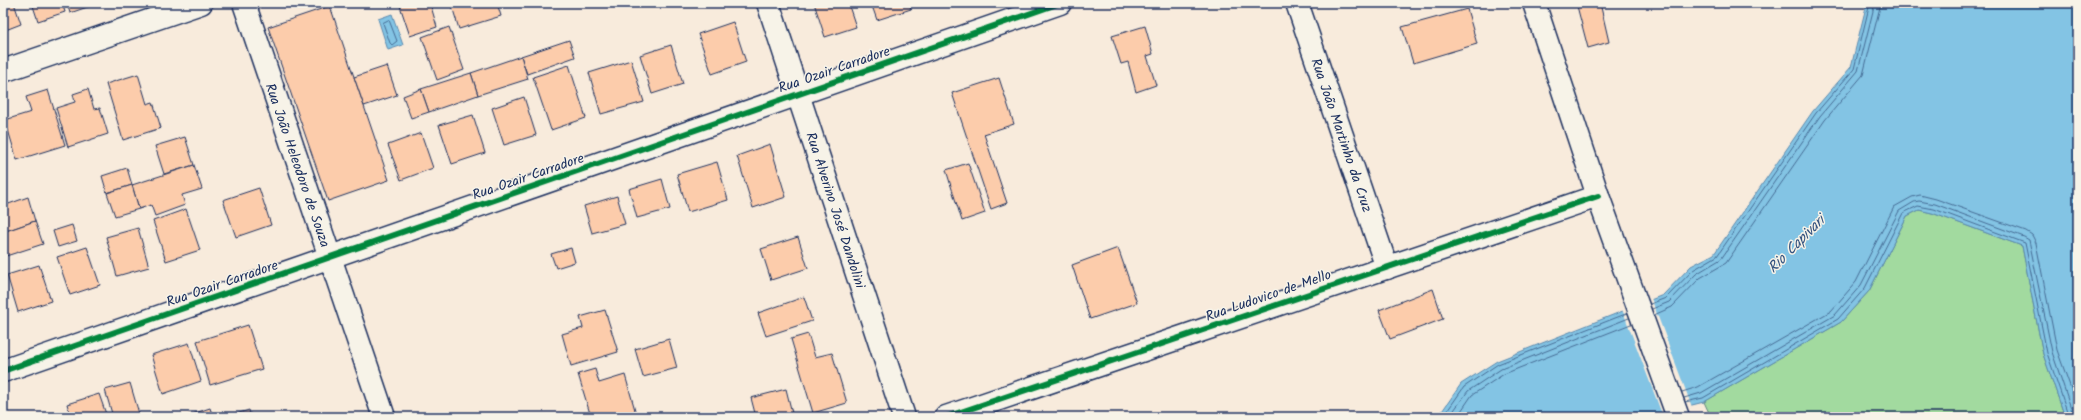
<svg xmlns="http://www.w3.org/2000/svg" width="2081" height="420" font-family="Kalam,sans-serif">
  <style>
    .green { fill: #a2da9f; stroke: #5e847e }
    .water { fill: #83c4e4; stroke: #5988ae }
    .pier { fill: #f8ebdc }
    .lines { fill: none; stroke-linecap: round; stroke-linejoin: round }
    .shore { stroke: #456b94; stroke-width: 1 }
    .building { fill: #fcccab; stroke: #1b2f5e }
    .minor-casing { stroke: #1b2f5e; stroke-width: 25 }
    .major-casing { stroke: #1b2f5e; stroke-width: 25 }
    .minor { stroke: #f7f3e8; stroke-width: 22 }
    .major { stroke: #f7f3e8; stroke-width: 22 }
    .cycleway-casing { stroke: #f7f3e8; stroke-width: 8 }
    .cycleway { stroke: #00873e; stroke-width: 6 }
    .labels { text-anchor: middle; stroke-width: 3; stroke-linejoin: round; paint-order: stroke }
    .street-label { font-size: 14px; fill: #1b2f5e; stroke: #f7f3e8 }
    .water-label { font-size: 15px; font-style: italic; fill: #355480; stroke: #f7f3e8 }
  </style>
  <rect width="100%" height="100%" fill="#f8ebdc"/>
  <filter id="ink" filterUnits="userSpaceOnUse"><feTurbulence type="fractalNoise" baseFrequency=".025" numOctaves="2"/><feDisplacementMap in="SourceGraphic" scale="8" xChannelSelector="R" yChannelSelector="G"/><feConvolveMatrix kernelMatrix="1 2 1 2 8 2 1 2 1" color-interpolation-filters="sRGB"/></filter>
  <g filter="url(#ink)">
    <polygon class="green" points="1919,210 1932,213 2022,246 2043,354 2065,417 1711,417 1704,402 1841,322 1869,291 1907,216"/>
    <g class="water">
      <polygon points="1867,3 2078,3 2078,417 2065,417 2043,354 2022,246 1932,213 1919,210 1907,216 1869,291 1841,322 1704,402 1644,417 1438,417 1461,384 1497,361 1663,295 1691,266 1714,254 1813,111 1851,67"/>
      <polygon points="392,14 403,45 388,50 378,19"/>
    </g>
    <polygon class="pier" points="1651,298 1692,407 1662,414 1622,309"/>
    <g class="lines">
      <g class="shore">
        <polygon points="389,20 397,41 392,45 390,43 383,23"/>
        <polyline points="1650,304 1666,298 1693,270 1717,256 1816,113 1854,69 1870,3"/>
        <polyline points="1652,309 1669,302 1696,274 1721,259 1820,116 1858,71 1875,3"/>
        <polyline points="1654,315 1672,307 1700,278 1726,263 1825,120 1863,75 1881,3"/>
        <polyline points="1682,392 1698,387 1831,311 1856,282 1894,207 1912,197 1920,195 1936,199 2026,231 2032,235 2036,243 2057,350 2078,408"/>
        <polyline points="1684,398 1701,393 1835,315 1861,285 1899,211 1914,202 1919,201 1935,204 2024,237 2029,240 2052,352 2074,417"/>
        <polyline points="1685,402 1703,398 1838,319 1865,288 1903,213 1918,206 1934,209 2025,243 2047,353 2069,417"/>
        <polyline points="1443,417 1464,387 1498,364 1628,313"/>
        <polyline points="1449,417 1468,391 1501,369 1629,318"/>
        <polyline points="1457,417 1472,395 1504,374 1631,324"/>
      </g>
    </g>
    <g class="building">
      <polygon points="3,3 14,3 21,24 3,31"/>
      <polygon points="32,3 62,3 65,12 38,21"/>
      <polygon points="67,3 99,3 70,13"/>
      <polygon points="399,3 430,3 437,27 410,36"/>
      <polygon points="451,3 497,3 501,16 459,29"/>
      <polygon points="814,3 848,3 856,27 825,37"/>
      <polygon points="871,3 909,3 911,9 877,20"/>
      <polygon points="1587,3 1600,3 1609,42 1588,48 1577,6"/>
      <polygon points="330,6 389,180 328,201 268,27"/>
      <polygon points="1467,9 1477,44 1413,63 1402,27"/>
      <polygon points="733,22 746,62 712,74 698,34"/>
      <polygon points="1145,26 1153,54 1147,56 1156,85 1136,92 1128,62 1121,64 1112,36"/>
      <polygon points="449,27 464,70 437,80 422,37"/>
      <polygon points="569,40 575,57 527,74 521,56"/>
      <polygon points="671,45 683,84 652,94 640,55"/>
      <polygon points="521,56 528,79 478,95 471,73"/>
      <polygon points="631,60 644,102 601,114 589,73"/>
      <polygon points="569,65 586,118 551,130 533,77"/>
      <polygon points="387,66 397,95 364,106 354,77"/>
      <polygon points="471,73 478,95 429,112 421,89"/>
      <polygon points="138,74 147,104 153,102 161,128 123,140 106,84"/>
      <polygon points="999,78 1014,124 984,134 1007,203 991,209 952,93"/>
      <polygon points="88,89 94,109 100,108 108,134 68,147 56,108 75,102 73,94"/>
      <polygon points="421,89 429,112 411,118 403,96"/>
      <polygon points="48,90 65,145 17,160 5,120 31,112 26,97"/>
      <polygon points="524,97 536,135 504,145 492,108"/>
      <polygon points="473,115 485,153 452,164 439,125"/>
      <polygon points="421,133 433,168 401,180 388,145"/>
      <polygon points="185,137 194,165 164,174 155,146"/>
      <polygon points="770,144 786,197 753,208 737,156"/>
      <polygon points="717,162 728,200 688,212 677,174"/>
      <polygon points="968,163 985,213 962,221 946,170"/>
      <polygon points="194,165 202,189 182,195 185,205 155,216 151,205 139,209 132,185"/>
      <polygon points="127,168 132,185 107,193 102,176"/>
      <polygon points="662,179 670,209 637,218 629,189"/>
      <polygon points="132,185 139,209 115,216 107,193"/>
      <polygon points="259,188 271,225 236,237 223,200"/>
      <polygon points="617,196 625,224 592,233 584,206"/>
      <polygon points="28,197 35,221 3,232 3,206"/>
      <polygon points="186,209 200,250 166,261 153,221"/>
      <polygon points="35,221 43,244 3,257 3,232"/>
      <polygon points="72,225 77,241 58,247 53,231"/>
      <polygon points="138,228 149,267 117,276 106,237"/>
      <polygon points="798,237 808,268 771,280 761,249"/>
      <polygon points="87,247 100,285 70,295 57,257"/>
      <polygon points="571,248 575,262 556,268 551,254"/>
      <polygon points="1118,248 1137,303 1090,319 1072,265"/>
      <polygon points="39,265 51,301 18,312 7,275"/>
      <polygon points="1433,289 1443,319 1390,339 1379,310"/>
      <polygon points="804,297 812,321 766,336 758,313"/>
      <polygon points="605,310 618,352 571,366 562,334 583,328 580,317"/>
      <polygon points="248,325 262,369 210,385 197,341"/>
      <polygon points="808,334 815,357 832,353 847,403 813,413 791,339"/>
      <polygon points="669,339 677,368 643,377 635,349"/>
      <polygon points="189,343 201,381 163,394 151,355"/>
      <polygon points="595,369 599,383 625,375 637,417 591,417 578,374"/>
      <polygon points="130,383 140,417 113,417 105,390"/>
      <polygon points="786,389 793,417 756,417 751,398"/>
      <polygon points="99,394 107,417 71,417 67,404"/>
      <polygon points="210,408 213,417 183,417"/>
      <polygon points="249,410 251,417 226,417"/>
    </g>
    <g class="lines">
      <defs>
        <g id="minor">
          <polyline points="244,3 384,417"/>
          <polyline points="768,3 904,417"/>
          <polyline points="1297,3 1387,268"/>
          <polyline points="3,71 201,3"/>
          <polyline points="3,371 1060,3"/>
          <polyline points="946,417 1598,196"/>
        </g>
        <polyline id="major" points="1534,3 1598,196 1678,417"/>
      </defs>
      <use href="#minor" class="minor-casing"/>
      <use href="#major" class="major-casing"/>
      <use href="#minor" class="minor"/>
      <use href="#major" class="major"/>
      <defs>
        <g id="cycleway">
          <polyline points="3,371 1060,3"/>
          <polyline points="946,417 1598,196"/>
        </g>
      </defs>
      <use href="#cycleway" class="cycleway-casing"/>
      <use href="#cycleway" class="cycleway"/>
    </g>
  </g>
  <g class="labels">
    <g class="street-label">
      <text transform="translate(834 69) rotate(-19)" y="5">Rua Ozair Carradore</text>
      <text transform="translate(1342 135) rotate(71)" y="5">Rua João Martinho da Cruz</text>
      <text transform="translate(298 165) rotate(71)" y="5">Rua João Heleodoro de Souza</text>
      <text transform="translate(528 176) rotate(-19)" y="5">Rua Ozair Carradore</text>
      <text transform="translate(836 210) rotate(72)" y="5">Rua Alverino José Dandolini</text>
      <text transform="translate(222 283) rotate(-19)" y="5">Rua Ozair Carradore</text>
      <text transform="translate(1268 295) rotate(-19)" y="5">Rua Ludovico de Mello</text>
    </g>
    <g class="water-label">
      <text transform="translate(1796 244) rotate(-45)" y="5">Rio Capivari</text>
    </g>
  </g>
  <rect width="2081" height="420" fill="none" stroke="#f7f3e8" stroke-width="16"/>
  <rect x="8" y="8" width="2065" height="404" fill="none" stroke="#1b2f5e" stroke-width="1.5" filter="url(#ink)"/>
</svg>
